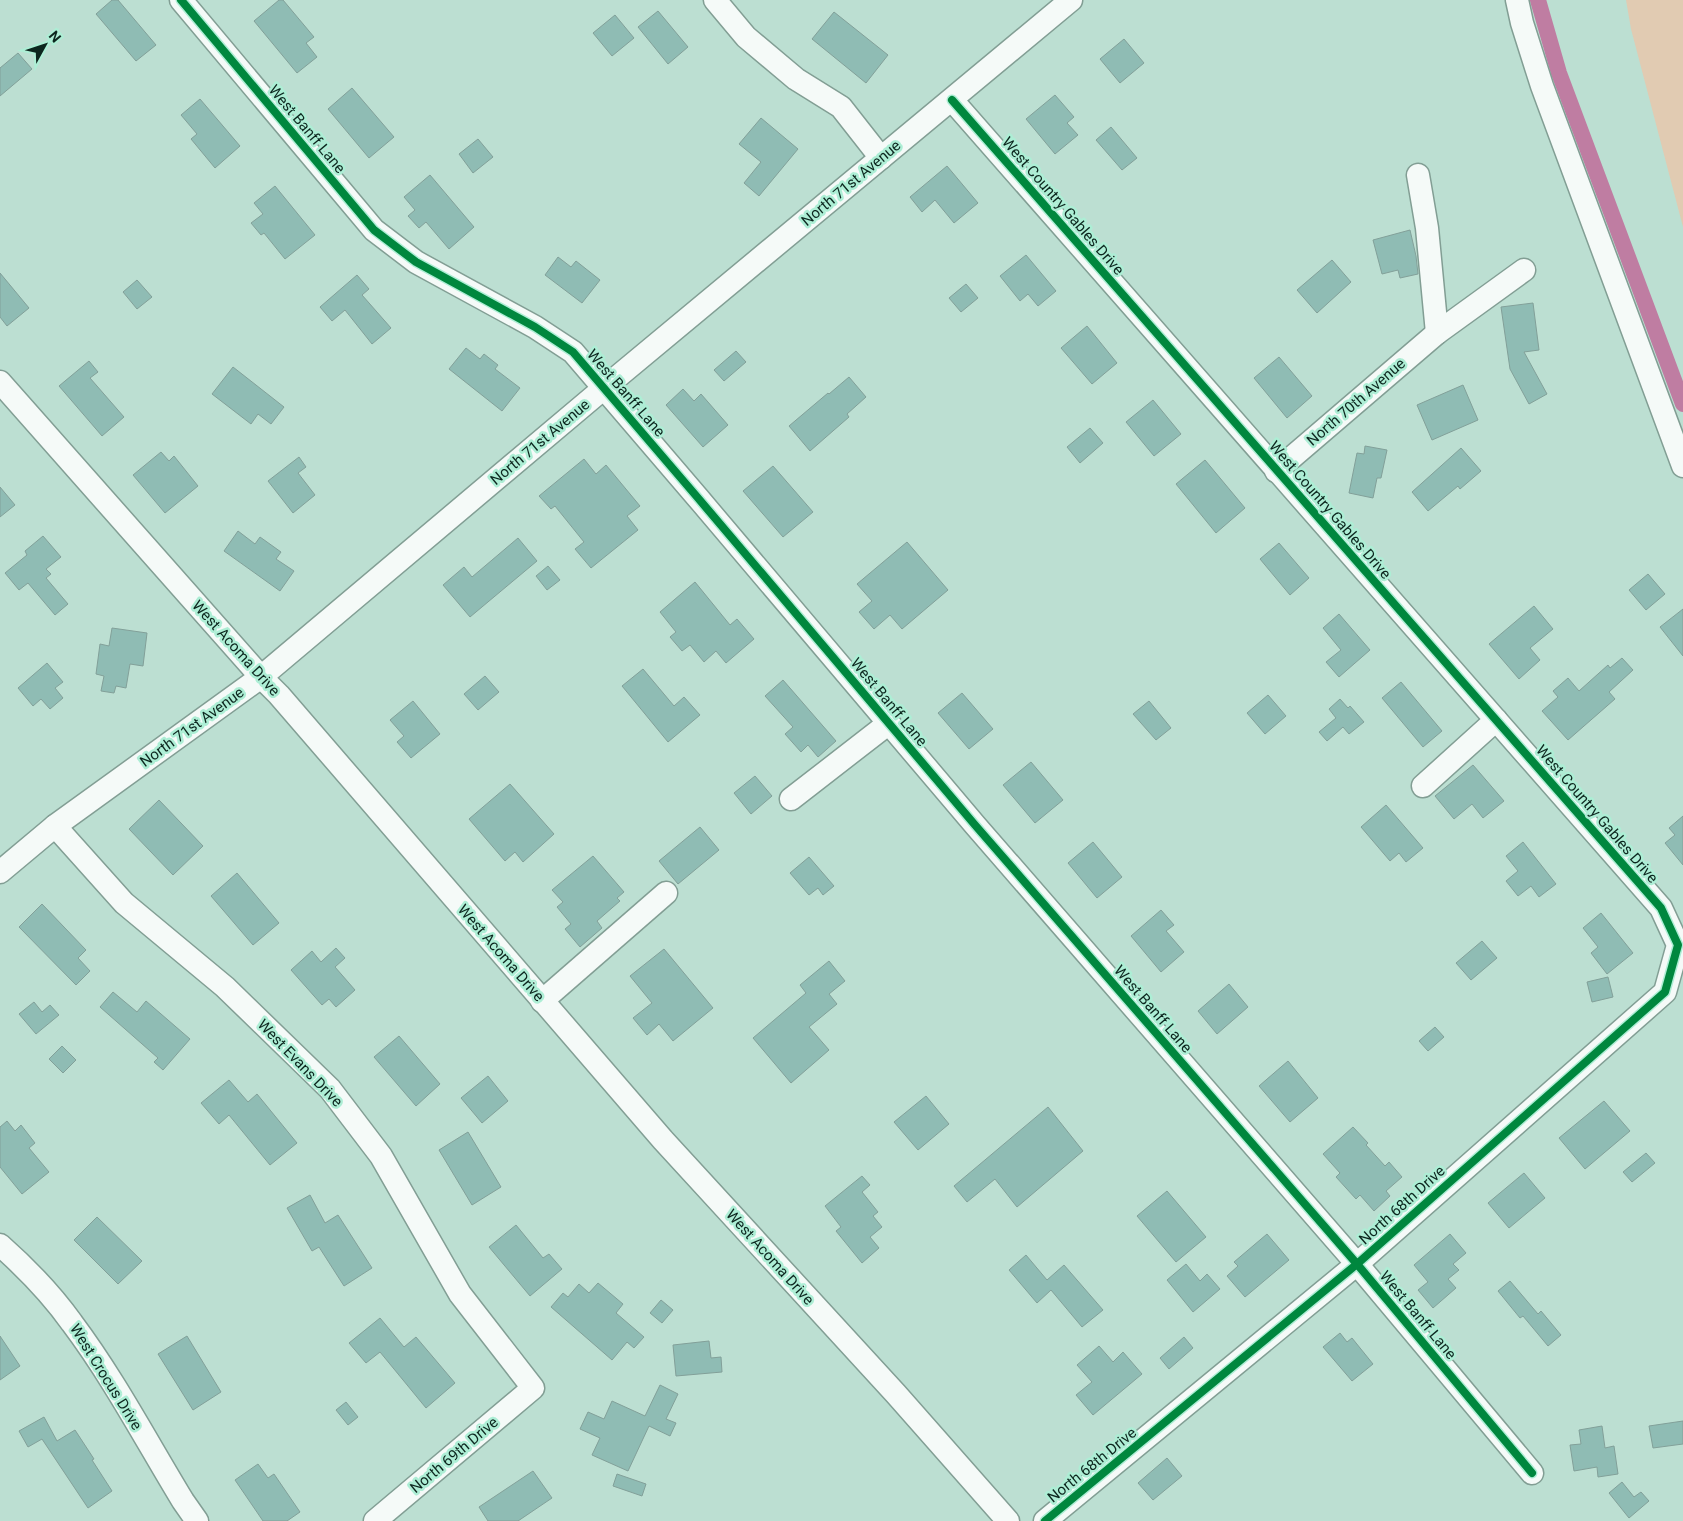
<svg xmlns="http://www.w3.org/2000/svg" width="1683" height="1521" font-family="Roboto,sans-serif">
  <style>
    .green { fill: #e1cbb2 }
    .lines { fill: none; stroke-linecap: round; stroke-linejoin: round }
    .canal { stroke: #bf7da2; stroke-width: 16 }
    .building { fill: #8fbcb4; stroke: #82a099 }
    .minor-casing { stroke: #829e94; stroke-width: 25 }
    .minor { stroke: #f5faf8; stroke-width: 22 }
    .cycleway-casing { stroke: #adeed5; stroke-width: 11 }
    .cycleway { stroke: #00873e; stroke-width: 8 }
    .labels { text-anchor: middle; stroke-width: 5; stroke-linejoin: round; paint-order: stroke }
    .street-label { font-size: 15px; fill: #0c261e; stroke: #adeed5 }
  </style>
  <rect width="100%" height="100%" fill="#bcdfd2"/>
  <polygon class="green" points="1626,0 1683,0 1683,227 1631,29"/>
  <g class="lines">
    <polyline class="canal" points="1538,0 1559,73 1683,404"/>
  </g>
  <g class="building">
    <polygon points="112,0 118,0 156,45 136,61 96,14"/>
    <polygon points="279,0 283,0 314,37 306,43 317,57 297,73 254,21"/>
    <polygon points="658,11 688,47 668,64 638,27"/>
    <polygon points="834,12 888,55 866,83 812,39"/>
    <polygon points="615,15 634,38 612,56 593,33"/>
    <polygon points="1124,39 1144,63 1120,83 1100,59"/>
    <polygon points="18,53 32,69 0,96 0,68"/>
    <polygon points="352,88 394,137 369,158 328,109"/>
    <polygon points="1055,95 1074,117 1067,123 1078,135 1055,154 1026,119"/>
    <polygon points="200,99 240,146 215,168 191,139 197,134 181,115"/>
    <polygon points="761,118 798,149 759,196 744,183 761,162 739,144"/>
    <polygon points="1111,127 1137,158 1122,170 1096,140"/>
    <polygon points="478,139 493,157 473,173 459,154"/>
    <polygon points="947,166 978,203 954,223 935,200 922,212 910,197"/>
    <polygon points="430,175 474,227 449,249 426,222 419,228 408,216 415,210 404,197"/>
    <polygon points="275,186 315,235 285,259 264,233 261,235 251,223 263,214 254,203"/>
    <polygon points="1410,230 1416,256 1418,274 1400,278 1398,270 1382,274 1373,240"/>
    <polygon points="1026,255 1056,291 1038,306 1028,294 1020,301 1000,276"/>
    <polygon points="558,257 571,267 576,261 600,280 582,303 545,275"/>
    <polygon points="1332,260 1351,282 1317,313 1297,290"/>
    <polygon points="0,273 29,308 7,326 0,317"/>
    <polygon points="357,275 369,289 362,295 391,328 372,344 345,310 332,321 320,307"/>
    <polygon points="137,280 152,297 137,309 123,292"/>
    <polygon points="966,284 978,298 961,312 949,298"/>
    <polygon points="1533,303 1539,350 1524,352 1547,394 1529,404 1510,369 1501,307"/>
    <polygon points="1087,326 1117,363 1092,384 1061,348"/>
    <polygon points="466,348 480,359 484,354 498,365 495,369 520,388 502,411 449,369"/>
    <polygon points="736,351 746,362 724,381 714,370"/>
    <polygon points="1279,357 1312,396 1287,418 1254,378"/>
    <polygon points="89,361 98,372 90,378 124,417 102,436 59,386"/>
    <polygon points="233,367 284,407 271,424 258,414 251,424 212,394"/>
    <polygon points="849,377 866,397 847,414 849,417 810,451 789,426 828,393 829,394"/>
    <polygon points="1463,385 1478,420 1432,440 1417,405"/>
    <polygon points="683,389 694,401 701,394 728,425 703,447 666,405"/>
    <polygon points="1153,400 1181,434 1154,456 1126,422"/>
    <polygon points="1090,428 1103,443 1080,463 1067,447"/>
    <polygon points="1365,446 1387,450 1381,478 1377,478 1373,498 1349,493 1357,453 1364,454"/>
    <polygon points="1461,448 1481,471 1460,489 1458,486 1428,511 1412,492"/>
    <polygon points="161,452 169,461 174,456 198,486 165,513 133,475"/>
    <polygon points="299,457 306,467 298,473 315,495 293,513 268,481"/>
    <polygon points="584,459 596,474 606,465 640,506 627,516 638,530 591,568 575,549 584,542 555,506 551,509 539,496"/>
    <polygon points="1205,460 1245,508 1216,533 1176,484"/>
    <polygon points="773,466 813,512 783,537 743,491"/>
    <polygon points="0,487 15,505 0,517"/>
    <polygon points="238,531 255,544 260,537 281,552 276,559 294,571 280,591 224,551"/>
    <polygon points="43,536 61,557 46,569 51,574 46,578 68,604 55,615 28,583 19,590 5,573 27,555 25,551"/>
    <polygon points="518,538 537,561 470,617 443,585 464,567 472,577"/>
    <polygon points="907,542 948,590 902,629 890,615 874,629 859,612 872,601 857,584"/>
    <polygon points="1279,543 1309,578 1290,595 1260,559"/>
    <polygon points="548,566 560,580 547,590 536,576"/>
    <polygon points="1648,574 1665,594 1646,610 1629,590"/>
    <polygon points="695,582 730,625 737,619 754,639 726,663 716,651 704,662 690,645 682,651 670,637 676,632 660,612"/>
    <polygon points="1534,606 1553,629 1530,648 1540,660 1519,679 1489,644"/>
    <polygon points="1683,609 1683,656 1660,627"/>
    <polygon points="1339,614 1370,650 1339,677 1326,662 1341,650 1323,628"/>
    <polygon points="112,628 147,633 143,666 130,664 126,688 116,686 114,693 101,691 104,676 96,674 100,644 109,646"/>
    <polygon points="1622,658 1633,670 1609,692 1615,699 1568,740 1542,711 1558,697 1553,691 1568,678 1579,691 1608,665 1610,668"/>
    <polygon points="47,663 63,682 55,688 63,698 50,709 41,699 33,706 18,688"/>
    <polygon points="643,669 674,706 684,697 700,715 668,742 622,686"/>
    <polygon points="485,676 499,692 478,710 464,694"/>
    <polygon points="783,680 836,741 818,757 808,745 801,752 785,734 793,727 765,696"/>
    <polygon points="1401,682 1442,731 1423,747 1382,698"/>
    <polygon points="962,693 993,729 969,749 938,713"/>
    <polygon points="1268,695 1286,716 1265,734 1247,713"/>
    <polygon points="1340,699 1348,708 1350,706 1364,722 1349,734 1343,727 1327,741 1319,732 1336,718 1329,709"/>
    <polygon points="413,701 440,734 411,758 397,742 404,736 390,720"/>
    <polygon points="1149,701 1171,728 1156,740 1133,714"/>
    <polygon points="1031,762 1063,800 1035,823 1003,785"/>
    <polygon points="1473,765 1504,801 1483,818 1472,804 1454,819 1435,796"/>
    <polygon points="755,776 772,796 751,814 734,793"/>
    <polygon points="510,784 554,834 523,862 515,852 505,861 469,819"/>
    <polygon points="159,800 203,846 173,875 129,829"/>
    <polygon points="1386,805 1423,848 1406,862 1399,853 1390,861 1361,827"/>
    <polygon points="1683,816 1683,865 1665,843 1675,835 1669,828"/>
    <polygon points="700,827 719,850 678,884 659,861"/>
    <polygon points="1093,842 1122,877 1097,898 1068,863"/>
    <polygon points="1523,842 1556,884 1539,897 1531,886 1518,896 1506,881 1518,871 1506,856"/>
    <polygon points="593,856 624,892 617,898 620,901 597,921 602,928 580,947 565,929 571,924 557,907 563,902 552,890"/>
    <polygon points="809,857 834,886 823,895 818,888 809,895 790,873"/>
    <polygon points="237,873 279,923 253,945 211,896"/>
    <polygon points="42,904 86,950 78,958 90,971 76,985 19,927"/>
    <polygon points="1161,910 1174,925 1166,931 1184,952 1161,972 1131,936"/>
    <polygon points="1601,913 1633,953 1607,974 1591,953 1598,947 1583,928"/>
    <polygon points="1482,941 1497,958 1471,980 1456,963"/>
    <polygon points="336,948 345,958 335,967 355,990 336,1007 329,999 322,1005 291,970 312,951 321,962"/>
    <polygon points="664,949 713,1008 673,1041 659,1024 647,1035 633,1018 652,1003 630,976"/>
    <polygon points="829,961 845,981 829,994 837,1004 809,1027 829,1050 791,1083 753,1038 806,993 800,985"/>
    <polygon points="1608,977 1613,997 1592,1002 1587,982"/>
    <polygon points="1229,984 1248,1007 1217,1034 1198,1011"/>
    <polygon points="113,992 137,1012 146,1001 190,1039 163,1070 154,1062 158,1058 100,1007"/>
    <polygon points="34,1002 42,1012 50,1005 59,1015 36,1034 19,1014"/>
    <polygon points="1435,1027 1444,1037 1428,1051 1419,1041"/>
    <polygon points="399,1036 440,1084 416,1106 374,1057"/>
    <polygon points="62,1046 76,1060 63,1073 49,1059"/>
    <polygon points="1288,1061 1318,1098 1290,1122 1259,1086"/>
    <polygon points="488,1076 508,1101 482,1123 461,1098"/>
    <polygon points="229,1080 248,1102 257,1094 297,1143 270,1165 229,1115 219,1124 201,1103"/>
    <polygon points="926,1096 949,1124 918,1150 894,1122"/>
    <polygon points="1604,1101 1630,1131 1585,1169 1559,1138"/>
    <polygon points="1048,1107 1083,1151 1017,1207 995,1179 967,1202 954,1186"/>
    <polygon points="7,1121 15,1131 21,1125 35,1143 29,1148 49,1172 22,1194 0,1167 0,1127"/>
    <polygon points="1353,1127 1368,1143 1366,1145 1385,1166 1389,1162 1402,1177 1386,1191 1390,1196 1374,1211 1360,1195 1356,1199 1336,1177 1340,1173 1323,1154"/>
    <polygon points="468,1132 501,1187 472,1205 439,1150"/>
    <polygon points="1646,1153 1655,1163 1632,1182 1623,1172"/>
    <polygon points="1524,1173 1545,1198 1509,1228 1488,1203"/>
    <polygon points="862,1176 870,1185 862,1192 878,1212 873,1216 882,1227 870,1237 879,1248 862,1263 836,1231 841,1227 825,1206"/>
    <polygon points="1167,1191 1206,1237 1176,1262 1137,1216"/>
    <polygon points="310,1195 325,1223 338,1215 372,1268 344,1286 319,1247 312,1251 287,1208"/>
    <polygon points="97,1217 142,1261 118,1284 74,1240"/>
    <polygon points="516,1225 543,1258 549,1254 562,1269 530,1296 489,1247"/>
    <polygon points="1267,1234 1289,1260 1245,1297 1227,1276 1238,1266 1234,1262"/>
    <polygon points="1450,1234 1466,1253 1453,1264 1459,1270 1448,1279 1456,1288 1433,1308 1418,1290 1428,1282 1414,1265"/>
    <polygon points="1026,1255 1047,1280 1064,1265 1103,1310 1082,1327 1051,1290 1037,1303 1009,1270"/>
    <polygon points="1186,1264 1200,1281 1207,1274 1220,1289 1193,1312 1167,1280"/>
    <polygon points="1510,1281 1538,1314 1541,1311 1561,1335 1548,1346 1523,1316 1520,1318 1498,1291"/>
    <polygon points="598,1283 623,1304 616,1313 644,1337 634,1348 627,1342 612,1360 551,1307 563,1293 568,1297 579,1284 589,1293"/>
    <polygon points="661,1300 673,1310 662,1323 650,1313"/>
    <polygon points="380,1318 404,1347 416,1337 455,1383 426,1408 380,1352 366,1363 349,1343"/>
    <polygon points="1340,1333 1347,1342 1352,1338 1373,1364 1352,1381 1323,1347"/>
    <polygon points="0,1336 20,1366 0,1380"/>
    <polygon points="187,1336 221,1392 193,1410 158,1354"/>
    <polygon points="1184,1337 1193,1348 1169,1369 1160,1358"/>
    <polygon points="709,1341 711,1358 721,1357 722,1372 676,1376 673,1345"/>
    <polygon points="1099,1346 1113,1362 1123,1352 1142,1374 1093,1415 1076,1395 1092,1382 1077,1365"/>
    <polygon points="660,1385 678,1394 666,1419 676,1423 670,1436 649,1426 628,1471 592,1455 600,1438 580,1429 588,1412 604,1419 612,1401 645,1416"/>
    <polygon points="346,1402 358,1417 348,1425 336,1410"/>
    <polygon points="44,1417 57,1441 75,1430 94,1459 92,1460 112,1491 88,1508 42,1439 28,1447 19,1431"/>
    <polygon points="1683,1421 1683,1444 1653,1448 1649,1426"/>
    <polygon points="1602,1426 1605,1448 1614,1446 1618,1474 1598,1477 1597,1467 1574,1471 1570,1445 1581,1444 1579,1430"/>
    <polygon points="1167,1458 1182,1476 1153,1500 1138,1483"/>
    <polygon points="258,1464 268,1478 274,1474 300,1512 287,1521 263,1521 235,1480"/>
    <polygon points="533,1471 552,1498 518,1521 488,1521 479,1507"/>
    <polygon points="617,1474 646,1484 642,1496 613,1486"/>
    <polygon points="1622,1482 1634,1497 1641,1492 1649,1501 1629,1518 1609,1493"/>
  </g>
  <g class="lines">
    <defs>
      <g id="minor">
        <polyline points="181,0 374,230 416,262 535,327 573,352 698,498 975,825 1357,1264 1532,1473"/>
        <polyline points="715,0 746,37 796,79 841,107 881,158"/>
        <polyline points="1517,0 1522,23 1542,86 1683,466"/>
        <polyline points="952,100 1661,908 1678,945 1665,992 1357,1264 1045,1521"/>
        <polyline points="1418,175 1427,228 1437,333"/>
        <polyline points="0,382 261,677 279,695 663,1140 896,1394 1008,1521"/>
        <polyline points="1276,471 1437,333 1524,270"/>
        <polyline points="1423,786 1496,720"/>
        <polyline points="791,799 889,723"/>
        <polyline points="55,826 124,903 225,987 330,1089 381,1156 460,1294 533,1388 375,1521"/>
        <polyline points="0,872 55,826 261,677 604,388 1071,0"/>
        <polyline points="542,1001 666,893"/>
        <path d="M0,1245c26,23 52,50 72,78 42,56 75,119 111,178l14,20"/>
      </g>
    </defs>
    <use href="#minor" class="minor-casing"/>
    <use href="#minor" class="minor"/>
    <defs>
      <g id="cycleway">
        <polyline points="181,0 374,230 416,262 535,327 573,352 698,498 975,825 1357,1264 1532,1473"/>
        <polyline points="952,100 1661,908 1678,945 1665,992 1357,1264 1045,1521"/>
      </g>
    </defs>
    <use href="#cycleway" class="cycleway-casing"/>
    <use href="#cycleway" class="cycleway"/>
  </g>
  <g class="labels">
    <g class="street-label">
      <text transform="translate(307 129) rotate(50)" y="5">West Banff Lane</text>
      <text transform="translate(851 183) rotate(-40)" y="5">North 71st Avenue</text>
      <text transform="translate(1063 206) rotate(49)" y="5">West Country Gables Drive</text>
      <text transform="translate(626 393) rotate(49)" y="5">West Banff Lane</text>
      <text transform="translate(1356 402) rotate(-41)" y="5">North 70th Avenue</text>
      <text transform="translate(540 442) rotate(-40)" y="5">North 71st Avenue</text>
      <text transform="translate(1330 510) rotate(49)" y="5">West Country Gables Drive</text>
      <text transform="translate(236 648) rotate(48)" y="5">West Acoma Drive</text>
      <text transform="translate(889 702) rotate(50)" y="5">West Banff Lane</text>
      <text transform="translate(192 727) rotate(-36)" y="5">North 71st Avenue</text>
      <text transform="translate(1597 814) rotate(49)" y="5">West Country Gables Drive</text>
      <text transform="translate(501 953) rotate(49)" y="5">West Acoma Drive</text>
      <text transform="translate(1153 1009) rotate(49)" y="5">West Banff Lane</text>
      <text transform="translate(300 1063) rotate(46)" y="5">West Evans Drive</text>
      <text transform="translate(1402 1205) rotate(-42)" y="5">North 68th Drive</text>
      <text transform="translate(770 1257) rotate(48)" y="5">West Acoma Drive</text>
      <text transform="translate(1418 1315) rotate(50)" y="5">West Banff Lane</text>
      <text transform="translate(106 1377) rotate(58)" y="5">West Crocus Drive</text>
      <text transform="translate(454 1455) rotate(-40)" y="5">North 69th Drive</text>
      <text transform="translate(1092 1465) rotate(-39)" y="5">North 68th Drive</text>
    </g>
  </g>
  <g transform="translate(45 45) rotate(50)" stroke="#adeed5" stroke-width="4" paint-order="stroke">
  <path d="M0-4L9 19L0 12L-9 19Z" fill="#0c261e"/>
  <text y="-8" font-size="14" font-weight="bold" text-anchor="middle" fill="#0c261e">N</text>
  </g>
</svg>
